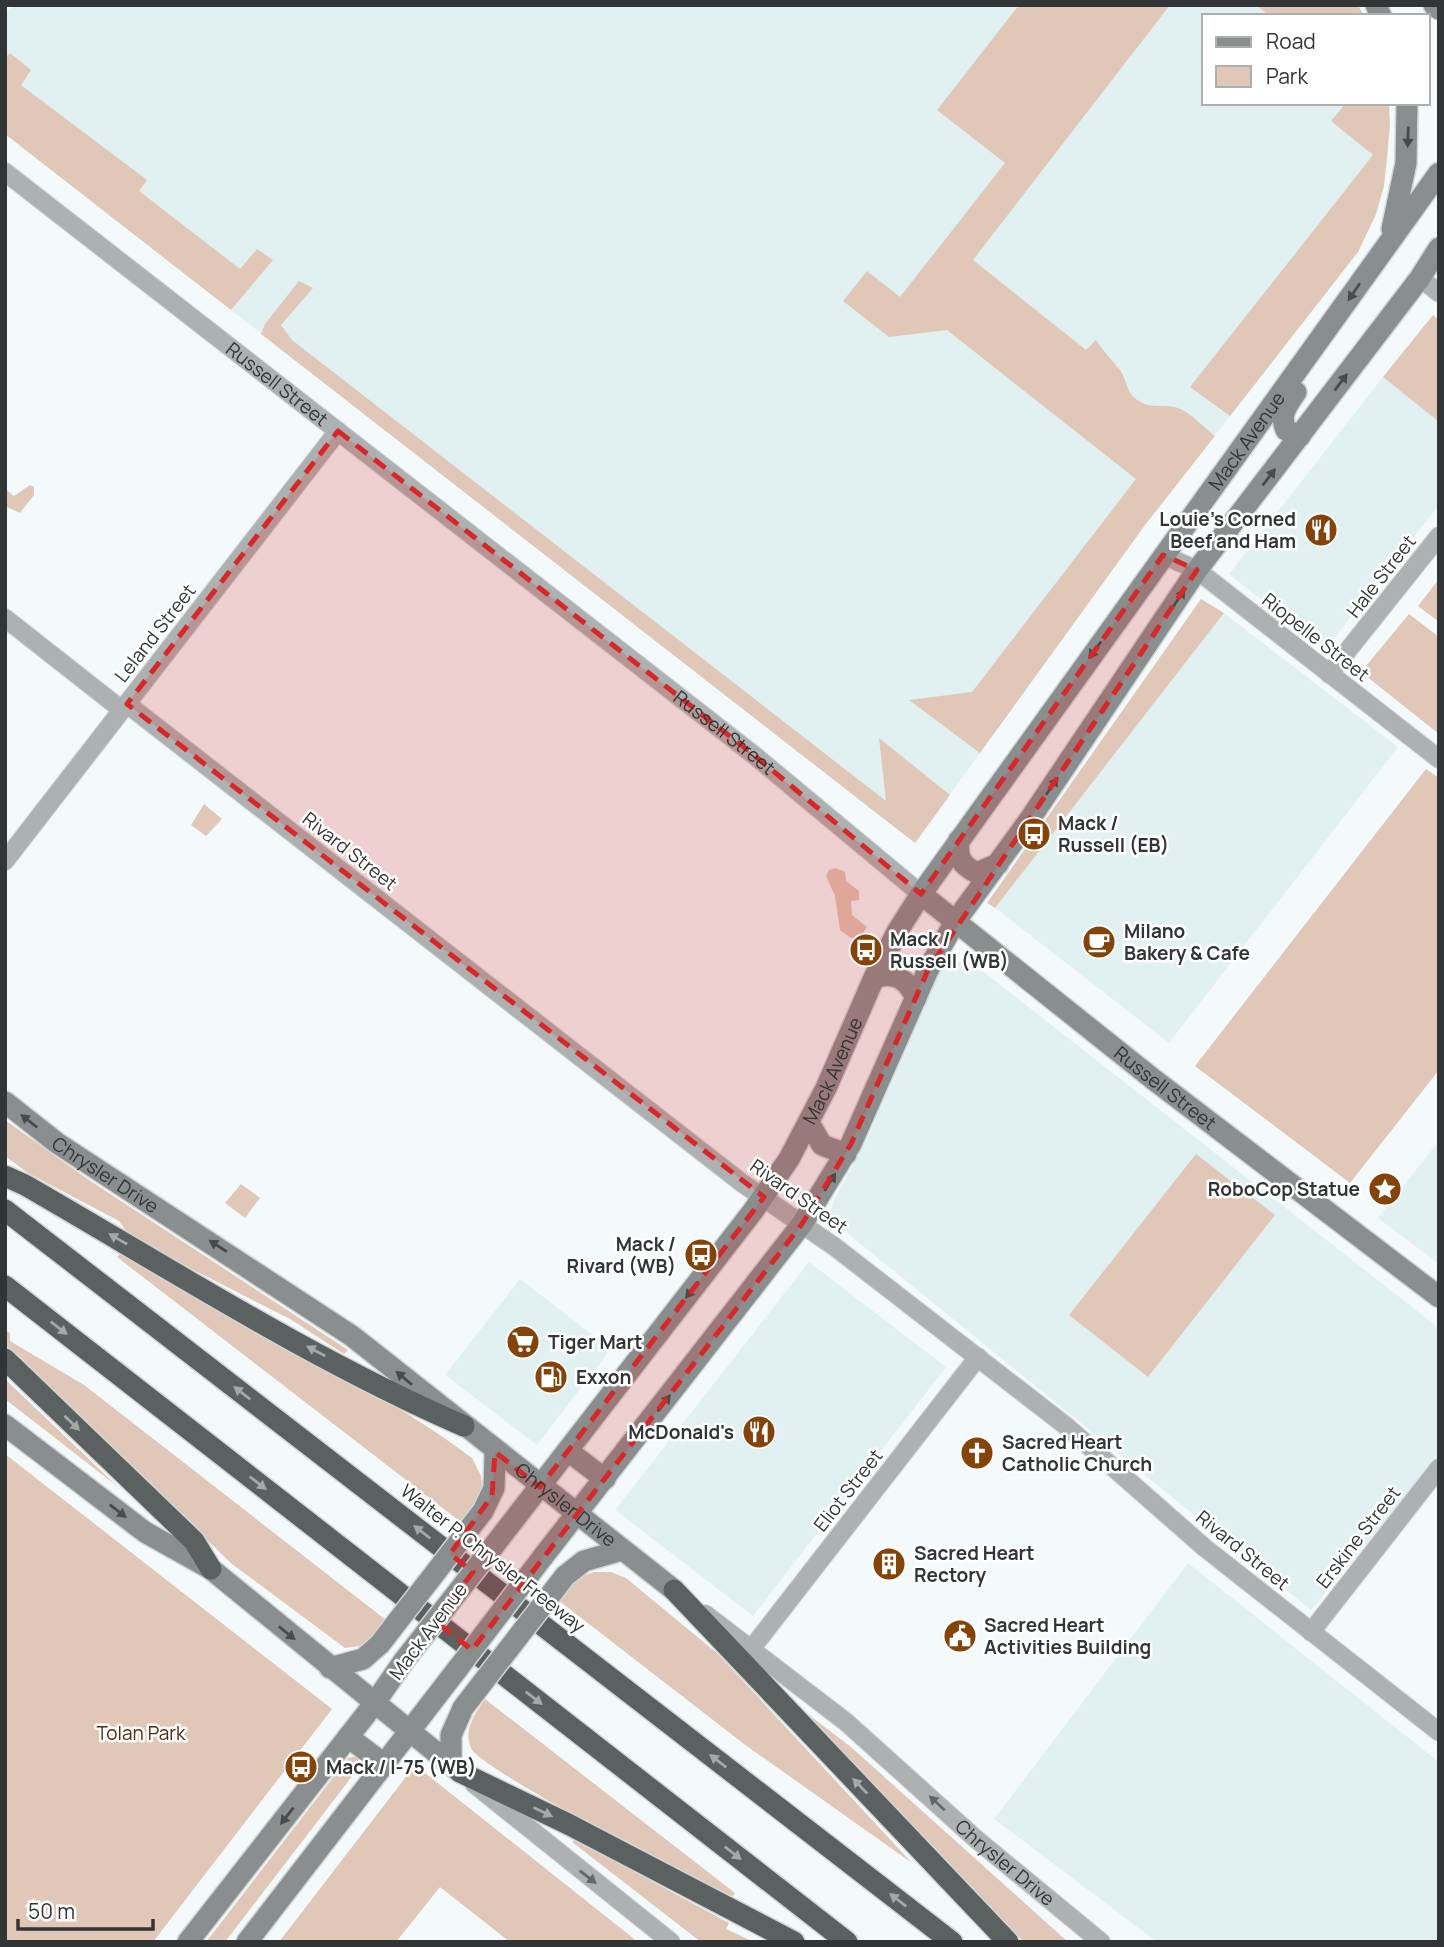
<svg xmlns="http://www.w3.org/2000/svg" width="1444" height="1947" font-family="Manrope,sans-serif">
  <style>
    .built { fill: #e1f1f1 }
    .green { fill: #e0c7b7 }
    .lines { fill: none; stroke-linecap: round; stroke-linejoin: round }
    .street-casing { stroke: #d1d7d7; stroke-width: 20 }
    .secondary-casing { stroke: #d1d7d7; stroke-width: 24 }
    .highway-casing { stroke: #d1d7d7; stroke-width: 24 }
    .street { stroke: #aeb1b1; stroke-width: 18 }
    .secondary { stroke: #8a8e8e; stroke-width: 21 }
    .highway { stroke: #5b6060; stroke-width: 21 }
    .secondary-bridge-casing { stroke: #d1d7d7; stroke-width: 24; stroke-linecap: butt }
    .secondary-bridge { stroke: #8a8e8e; stroke-width: 21 }
    .oneway { fill: #484b4b }
    .oneway2 { fill: #a5a8a8 }
    .oneway3 { fill: #646767 }
    .marked { fill: #d62828; fill-opacity: 0.2; stroke: #d62828; stroke-width: 5; stroke-dasharray: 14 9; stroke-linejoin: round }
    .labels { text-anchor: middle; stroke-width: 5; stroke-linejoin: round; paint-order: stroke }
    .street-label { font-size: 19px; fill: #323535; stroke: #fff }
    .poi-label { font-size: 19px; font-weight: bold; fill: #323535; stroke: #fff; text-anchor: start }
    .park-label { font-size: 19px; fill: #512b0e; stroke: #fff }
  </style>
  <rect width="100%" height="100%" fill="#f4fafb"/>
  <g class="built">
    <polygon points="12,5 1358,5 1364,16 1204,16 1204,103 1389,103 1388,159 1376,214 1358,252 1145,525 915,843 5,134 5,14"/>
    <polygon points="1383,377 1439,422 1439,505 1325,650 1229,574"/>
    <polygon points="1224,613 1398,747 1169,1043 995,908"/>
    <polygon points="952,962 971,962 1439,1328 1439,1457 1311,1610 836,1224 831,1215 833,1201 864,1146 942,967"/>
    <polygon points="1439,1141 1439,1264 1378,1218"/>
    <polygon points="809,1262 946,1367 753,1616 615,1510"/>
    <polygon points="520,1279 611,1349 537,1445 445,1375"/>
    <polygon points="1188,1563 1439,1762 1439,1942 1157,1942 994,1819"/>
  </g>
  <g class="green">
    <path d="M1019,5h151l-197,255 113,90 10,-10c7,11 15,19 23,29 9,11 6,24 20,32 12,8 23,3 36,6 15,4 28,20 40,29l-70,89 -165,228 -71,-53 63,-8 164,-213 -189,-149 -58,7 -46,-36 24,-30 33,26 105,-134 -68,-53z"/>
    <polygon points="1256,5 1358,5 1364,16 1270,16"/>
    <polygon points="10,53 31,70 21,85 147,180 139,191 240,269 257,249 273,260 231,310 5,134 5,58"/>
    <polygon points="1346,103 1389,103 1390,125 1384,186 1376,214 1358,252 1230,416 1190,387 1373,155 1331,121"/>
    <polygon points="299,281 313,288 281,325 292,340 886,801 879,738 950,795 915,843 261,334 265,324"/>
    <polygon points="1433,315 1439,320 1439,422 1383,377"/>
    <polygon points="30,485 34,487 34,495 20,513 5,506 5,489 14,496"/>
    <polygon points="1439,579 1439,622 1418,606"/>
    <polygon points="1201,599 1224,613 995,908 987,903"/>
    <polygon points="1409,614 1439,637 1439,734 1361,672"/>
    <polygon points="1426,769 1439,778 1439,1070 1350,1183 1195,1066"/>
    <polygon points="204,804 222,819 206,836 191,825"/>
    <polygon points="836,868 845,872 846,881 859,891 859,900 851,901 852,915 867,927 861,936 851,938 840,930 835,896 826,876 829,870"/>
    <polygon points="5,1120 89,1180 348,1350 344,1354 290,1319 131,1238 119,1221 28,1173 5,1156"/>
    <polygon points="1196,1154 1275,1215 1148,1377 1069,1315"/>
    <polygon points="241,1184 260,1198 245,1218 225,1203"/>
    <polygon points="122,1251 380,1396 440,1435 472,1458 481,1476 483,1495 462,1523 117,1257"/>
    <polygon points="5,1330 10,1333 10,1341 84,1385 386,1620 365,1645 345,1648 232,1564 5,1345"/>
    <polygon points="5,1379 118,1487 5,1399"/>
    <polygon points="5,1454 332,1709 153,1942 5,1942"/>
    <polygon points="594,1572 611,1572 626,1578 718,1654 912,1863 744,1744 558,1600 580,1577"/>
    <path d="M485,1699l250,194 -4,6c-37,-20 -249,-128 -260,-151 -8,-19 4,-34 14,-49z"/>
    <polygon points="792,1702 851,1747 1068,1942 1024,1942 932,1846 927,1847"/>
    <polygon points="357,1756 360,1766 225,1942 206,1942 348,1758"/>
    <polygon points="415,1765 638,1942 510,1942 440,1887 396,1942 279,1942"/>
    <polygon points="575,1840 729,1923 726,1929 754,1942 701,1942 572,1842"/>
  </g>
  <g class="lines">
    <defs>
      <g id="street">
        <path id="s1" d="M5,172l749,583 167,139"/>
        <polyline points="1420,278 1439,293"/>
        <polyline points="1163,555 1197,570 1439,759"/>
        <polyline points="5,618 122,710"/>
        <polyline points="1329,674 1439,536"/>
        <polyline points="127,704 742,1183 835,1247 1066,1426 1205,1548 1439,1732"/>
        <polyline points="5,861 338,431"/>
        <path id="s2" d="M705,1614l141,108 130,117 125,103"/>
        <polyline points="1311,1632 1439,1468"/>
        <polyline points="752,1648 978,1357"/>
        <polyline points="474,1784 671,1942"/>
      </g>
      <g id="secondary">
        <polyline points="1376,5 1381,16"/>
        <polyline points="1434,5 1439,9"/>
        <polyline points="1392,229 1406,163 1407,103"/>
        <path d="M1296,392c-9,14 -17,22 -10,38l14,6"/>
        <path d="M959,840c-2,18 2,25 18,33l21,-9"/>
        <path id="s3" d="M921,894l232,185 286,218"/>
        <path d="M874,978c21,-7 33,1 42,20"/>
        <path id="s4" d="M5,1102l52,41 295,193 322,254"/>
        <polyline points="809,1123 822,1145 846,1154"/>
        <polyline points="5,1425 145,1532 211,1569 460,1772"/>
        <polyline points="568,1451 605,1479"/>
        <polyline points="483,1511 494,1488 495,1452"/>
        <path id="s5" d="M489,1552l264,-341 36,-52 37,-71 48,-110 23,-46 24,-38 518,-721"/>
        <polyline points="542,1558 802,1224 851,1144 928,970 955,922 1030,819 1197,570 1420,278 1439,248"/>
        <polyline points="565,1576 584,1561 622,1550"/>
        <polyline points="330,1668 363,1659 380,1644"/>
        <polyline points="348,1737 384,1764"/>
        <polyline points="451,1765 451,1735 463,1708"/>
        <polyline points="188,1942 374,1704 403,1662"/>
        <polyline points="247,1942 459,1667"/>
      </g>
      <g id="highway">
        <path d="M5,1176l20,9c144,83 287,175 439,241"/>
        <polyline points="5,1210 952,1942"/>
        <polyline points="5,1286 847,1942"/>
        <polyline points="5,1359 194,1541 211,1569"/>
        <polyline points="674,1590 1008,1942"/>
        <polyline points="460,1772 568,1824 794,1942"/>
      </g>
    </defs>
    <use href="#street" class="street-casing"/>
    <use href="#secondary" class="secondary-casing"/>
    <use href="#highway" class="highway-casing"/>
    <use href="#street" class="street"/>
    <use href="#secondary" class="secondary"/>
    <use href="#highway" class="highway"/>
    <defs>
      <g id="secondary-bridge">
        <polyline points="380,1644 483,1511"/>
        <polyline points="403,1662 489,1552"/>
        <polyline points="459,1667 542,1558"/>
        <polyline points="463,1708 565,1576"/>
      </g>
    </defs>
    <use href="#secondary-bridge" class="secondary-bridge-casing"/>
    <use href="#secondary-bridge" class="secondary-bridge"/>
  </g>
  <defs><path id="oneway-solid" d="M-6-.8H1V-3.2L6.5 0L1 3.2V.8H-6Z" transform="scale(1.75)"/></defs>
  <g class="oneway">
    <use href="#oneway-solid" transform="translate(1408 137) rotate(92)"/>
    <use href="#oneway-solid" transform="translate(1354 292) rotate(124)"/>
    <use href="#oneway-solid" transform="translate(1341 382) rotate(-53)"/>
    <use href="#oneway-solid" transform="translate(1269 477) rotate(-53)"/>
    <use href="#oneway-solid" transform="translate(1179 598) rotate(-56)"/>
    <use href="#oneway-solid" transform="translate(1095 650) rotate(126)"/>
    <use href="#oneway-solid" transform="translate(1052 786) rotate(-56)"/>
    <use href="#oneway-solid" transform="translate(29 1121) rotate(-142)"/>
    <use href="#oneway-solid" transform="translate(830 1182) rotate(-58)"/>
    <use href="#oneway-solid" transform="translate(218 1246) rotate(-147)"/>
    <use href="#oneway-solid" transform="translate(692 1290) rotate(128)"/>
    <use href="#oneway-solid" transform="translate(404 1378) rotate(-140)"/>
    <use href="#oneway-solid" transform="translate(664 1403) rotate(-52)"/>
    <use href="#oneway-solid" transform="translate(118 1511) rotate(38)"/>
    <use href="#oneway-solid" transform="translate(287 1633) rotate(39)"/>
    <use href="#oneway-solid" transform="translate(287 1816) rotate(128)"/>
  </g>
  <g class="oneway2">
    <use href="#oneway-solid" transform="translate(118 1239) rotate(-150)"/>
    <use href="#oneway-solid" transform="translate(59 1328) rotate(38)"/>
    <use href="#oneway-solid" transform="translate(316 1351) rotate(-152)"/>
    <use href="#oneway-solid" transform="translate(242 1393) rotate(-142)"/>
    <use href="#oneway-solid" transform="translate(72 1423) rotate(44)"/>
    <use href="#oneway-solid" transform="translate(258 1483) rotate(38)"/>
    <use href="#oneway-solid" transform="translate(422 1532) rotate(-142)"/>
    <use href="#oneway-solid" transform="translate(534 1698) rotate(38)"/>
    <use href="#oneway-solid" transform="translate(718 1761) rotate(-142)"/>
    <use href="#oneway-solid" transform="translate(860 1786) rotate(-134)"/>
    <use href="#oneway-solid" transform="translate(543 1812) rotate(26)"/>
    <use href="#oneway-solid" transform="translate(733 1853) rotate(38)"/>
    <use href="#oneway-solid" transform="translate(898 1900) rotate(-142)"/>
  </g>
  <g class="oneway3">
    <use href="#oneway-solid" transform="translate(937 1803) rotate(-137)"/>
    <use href="#oneway-solid" transform="translate(588 1877) rotate(38)"/>
  </g>
  <path class="marked" d="M338,431l416,324 167,139 242,-339 34,15 -269,400 -77,174 -49,80 -330,426 -37,-29 38,-49 -23,-18 42,-58 3,-44 45,35 224,-290 -637,-493z"/>
  <defs>
    <symbol id="restaurant-disc" viewBox="-11 -11 22 22"><circle r="9.5" fill="#834309" stroke="#fff"/><path d="M-5-6h1v4h1v-4h1v4h1v-4h1v5L-1.5 .5V6h-2V.5L-5-1ZM5-6V6H3V1.5H1.5Q1.5-4 5-6Z" fill="#fff"/></symbol>
    <symbol id="bus-disc" viewBox="-11 -11 22 22"><circle r="9.5" fill="#834309" stroke="#fff"/><path d="M-5-6H5V4H4V6H2V4H-2V6H-4V4H-5ZM-3.5-4V0h7V-4ZM-3.5 1.2v1.5H-2V1.2ZM2 1.2v1.5H3.5V1.2Z" fill="#fff"/></symbol>
    <symbol id="cafe-disc" viewBox="-11 -11 22 22"><circle r="9.5" fill="#834309" stroke="#fff"/><path d="M-5.5-4.5H6V0H3Q3 3.5 0 3.5H-2.5Q-5.5 3.5-5.5 0ZM3-3.2v2h1.7v-2ZM-6 4.5H4V6H-6Z" fill="#fff"/></symbol>
    <symbol id="sight-disc" viewBox="-11 -11 22 22"><circle r="9.5" fill="#834309" stroke="#fff"/><path d="M0-6L1.8-2.2L6-1.7L2.9 1.2L3.7 5.4L0 3.3L-3.7 5.4L-2.9 1.2L-6-1.7L-1.8-2.2Z" fill="#fff"/></symbol>
    <symbol id="supermarket-disc" viewBox="-11 -11 22 22"><circle r="9.5" fill="#834309" stroke="#fff"/><path d="M-6-5.5h2.5l.6 2H6L4.5 2H-2.5L-4.4-4H-6ZM-1.5 3.2a1.3 1.3 0 1 0 .1 0ZM3 3.2a1.3 1.3 0 1 0 .1 0Z" fill="#fff"/></symbol>
    <symbol id="fuel-disc" viewBox="-11 -11 22 22"><circle r="9.5" fill="#834309" stroke="#fff"/><path d="M-5.5-6h7V0h2V4h1.3V-2.5L3-4.5l.8-.8L6-3V5H2.5V1h-1V6h-7ZM-4.2-4.7v3.2H.2V-4.7Z" fill="#fff"/></symbol>
    <symbol id="church-disc" viewBox="-11 -11 22 22"><circle r="9.5" fill="#834309" stroke="#fff"/><path d="M-1.2-6h2.4v3.5h3.3v2.4h-3.3V6h-2.4V-.1h-3.3v-2.4h3.3Z" fill="#fff"/></symbol>
    <symbol id="building-disc" viewBox="-11 -11 22 22"><circle r="9.5" fill="#834309" stroke="#fff"/><path d="M-4-6H4V6H1V3H-1V6H-4ZM-2.5-4.3h1.7v1.8h-1.7ZM.8-4.3h1.7v1.8H.8ZM-2.5-1h1.7V.8h-1.7ZM.8-1h1.7V.8H.8Z" fill="#fff"/></symbol>
    <symbol id="civic-disc" viewBox="-11 -11 22 22"><circle r="9.5" fill="#834309" stroke="#fff"/><path d="M-.6-6.5H3V-4.5H.6V-3L4-1V1h2V6H-6V1h2V-1L-.6-3ZM-1.2 2.5V6h2.4V2.5Z" fill="#fff"/></symbol>
  </defs>
  <g fill-rule="evenodd">
    <use href="#restaurant-disc" x="1302" y="511" width="38" height="38"/>
    <use href="#bus-disc" x="1015" y="815" width="38" height="38"/>
    <use href="#cafe-disc" x="1080" y="923" width="38" height="38"/>
    <use href="#bus-disc" x="847" y="931" width="38" height="38"/>
    <use href="#sight-disc" x="1366" y="1170" width="38" height="38"/>
    <use href="#bus-disc" x="682" y="1236" width="38" height="38"/>
    <use href="#supermarket-disc" x="504" y="1323" width="38" height="38"/>
    <use href="#fuel-disc" x="532" y="1358" width="38" height="38"/>
    <use href="#restaurant-disc" x="740" y="1413" width="38" height="38"/>
    <use href="#church-disc" x="958" y="1434" width="38" height="38"/>
    <use href="#building-disc" x="870" y="1545" width="38" height="38"/>
    <use href="#civic-disc" x="941" y="1617" width="38" height="38"/>
    <use href="#bus-disc" x="282" y="1748" width="38" height="38"/>
  </g>
  <g class="labels">
    <g class="street-label">
      <text dy="7" stroke="none"><textPath href="#s1" startOffset="345">Russell Street</textPath></text>
      <text dy="7" stroke="none"><textPath href="#s5" startOffset="1349">Mack Avenue</textPath></text>
      <text transform="translate(1381 576) rotate(-52)" y="7">Hale Street</text>
      <text transform="translate(155 633) rotate(-52)" y="7">Leland Street</text>
      <text transform="translate(1316 637) rotate(38)" y="7">Riopelle Street</text>
      <text dy="7" stroke="none"><textPath href="#s1" startOffset="912">Russell Street</textPath></text>
      <text transform="translate(350 851) rotate(38)" y="7">Rivard Street</text>
      <text dy="7" stroke="none"><textPath href="#s5" startOffset="593">Mack Avenue</textPath></text>
      <text dy="7" stroke="none"><textPath href="#s3" startOffset="312">Russell Street</textPath></text>
      <text dy="7" stroke="none"><textPath href="#s4" startOffset="124">Chrysler Drive</textPath></text>
      <text transform="translate(799 1196) rotate(35)" y="7">Rivard Street</text>
      <text transform="translate(848 1490) rotate(-52)" y="7">Eliot Street</text>
      <text dy="7" stroke="none"><textPath href="#s4" startOffset="691">Chrysler Drive</textPath></text>
      <text transform="translate(1358 1537) rotate(-52)" y="7">Erskine Street</text>
      <text transform="translate(1243 1550) rotate(39)" y="7">Rivard Street</text>
      <text transform="translate(493 1558) rotate(38)" y="7">Walter P. Chrysler Freeway</text>
      <text transform="translate(428 1631) rotate(-53)" y="7">Mack Avenue</text>
      <text dy="7" stroke="none"><textPath href="#s2" startOffset="390">Chrysler Drive</textPath></text>
    </g>
    <g class="poi-label">
      <text x="1296" y="526" text-anchor="end">Louie's Corned<tspan x="1296" dy="22">Beef and Ham</tspan></text>
      <text x="1058" y="830">Mack /<tspan x="1058" dy="22">Russell (EB)</tspan></text>
      <text x="1124" y="938">Milano<tspan x="1124" dy="22">Bakery &amp; Cafe</tspan></text>
      <text x="890" y="946">Mack /<tspan x="890" dy="22">Russell (WB)</tspan></text>
      <text x="1360" y="1196" text-anchor="end">RoboCop Statue</text>
      <text x="676" y="1251" text-anchor="end">Mack /<tspan x="676" dy="22">Rivard (WB)</tspan></text>
      <text x="548" y="1349">Tiger Mart</text>
      <text x="576" y="1384">Exxon</text>
      <text x="734" y="1439" text-anchor="end">McDonald's</text>
      <text x="1002" y="1449">Sacred Heart<tspan x="1002" dy="22">Catholic Church</tspan></text>
      <text x="914" y="1560">Sacred Heart<tspan x="914" dy="22">Rectory</tspan></text>
      <text x="984" y="1632">Sacred Heart<tspan x="984" dy="22">Activities Building</tspan></text>
      <text x="326" y="1774">Mack / I-75 (WB)</text>
    </g>
    <g class="park-label">
      <text x="141" y="1740">Tolan Park</text>
    </g>
  </g>
  <rect width="1444" height="1947" fill="none" stroke="#323535" stroke-width="14"/>
  <rect x="1202" y="14" width="228" height="91" fill="#ffffff" stroke="#adaeae" stroke-width="2"/>
  <rect x="1216" y="37" width="35" height="10" fill="#8a8e8e" stroke="#adaeae" stroke-width="2"/>
  <text x="1266" y="49" font-size="21" fill="#323535">Road</text>
  <rect x="1216" y="66" width="35" height="21" fill="#e0c7b7" stroke="#adaeae" stroke-width="2"/>
  <text x="1266" y="84" font-size="21" fill="#323535">Park</text>
  <path d="M18 1919v10h135v-10" fill="none" stroke="#323535" stroke-width="3.5"/>
  <text x="28" y="1919" font-size="21" fill="#323535" stroke="#ffffff" stroke-width="5" paint-order="stroke">50 m</text>
</svg>
